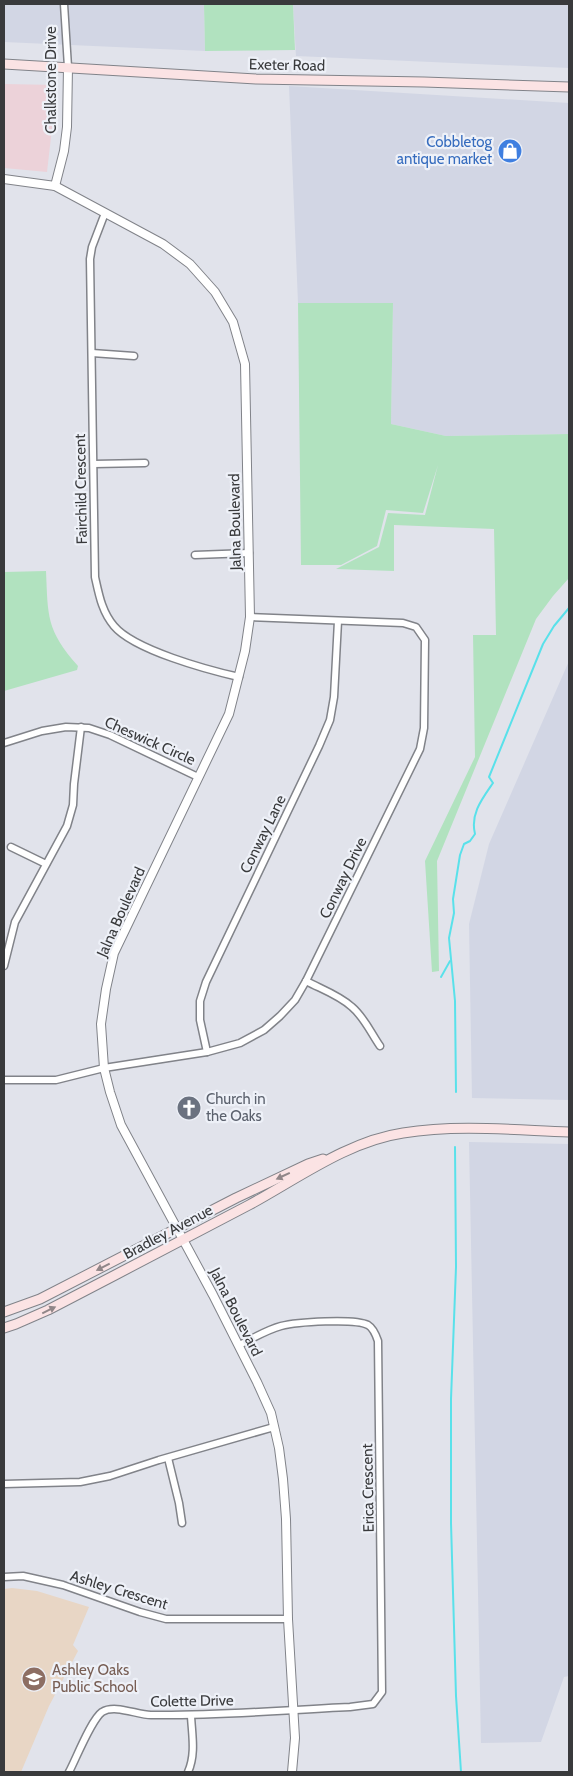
<svg xmlns="http://www.w3.org/2000/svg" width="573" height="1776" font-family="Cabin,sans-serif">
  <style>
    .commercial { fill: #ecd2d9 }
    .built { fill: #d2d6e4 }
    .education { fill: #e8d6c5 }
    .green { fill: #b1e2bf }
    .lines { fill: none; stroke-linecap: round; stroke-linejoin: round }
    .stream { stroke: #59e1ea; stroke-width: 2 }
    .minor-casing { stroke: #818389; stroke-width: 9 }
    .tertiary-casing { stroke: #818389; stroke-width: 10 }
    .secondary-casing { stroke: #818389; stroke-width: 11 }
    .minor { stroke: #fff; stroke-width: 6 }
    .tertiary { stroke: #fff; stroke-width: 8 }
    .secondary { stroke: #fbe3e4; stroke-width: 9 }
    .oneway { fill: #908688 }
    .labels { text-anchor: middle; stroke-width: 4.5; stroke-linejoin: round; paint-order: stroke }
    .street-label { font-size: 15px; fill: #393a3c; stroke: #eef1f8 }
    .shop-label { font-size: 15px; fill: #366cbe; stroke: #eef1f8; text-anchor: end }
    .worship-label { font-size: 15px; fill: #5b616d; stroke: #eef1f8; text-anchor: start }
    .education-label { font-size: 15px; fill: #785e54; stroke: #eef1f8; text-anchor: start }
  </style>
  <rect width="100%" height="100%" fill="#e1e3eb"/>
  <polygon class="commercial" points="4,84 57,85 47,172 4,168"/>
  <g class="built">
    <polygon points="4,4 204,4 205,51 4,42"/>
    <polygon points="293,4 569,4 569,68 296,56"/>
    <polygon points="289,86 569,103 569,434 446,436 391,424 393,303 298,303"/>
    <polygon points="569,661 569,1100 472,1098 469,924 489,844"/>
    <polygon points="469,1142 569,1144 569,1676 564,1677 541,1742 481,1743"/>
  </g>
  <polygon class="education" points="12,1588 37,1591 89,1607 73,1645 78,1651 49,1706 21,1772 4,1772 4,1589"/>
  <g class="green">
    <polygon points="204,4 293,4 295,50 205,51"/>
    <polygon points="393,303 391,424 446,436 569,434 569,578 553,596 536,619 437,861 439,971 432,972 425,861 475,757 473,635 496,635 494,529 394,525 394,571 336,569 379,547 388,513 425,515 438,465 423,513 386,510 377,546 341,565 301,565 298,303"/>
    <path d="M46,571c2,45 0,59 32,95l-1,4 -73,21v-119z"/>
  </g>
  <g class="lines">
    <g class="stream">
      <polyline points="441,977 450,961"/>
      <path d="M456,1092l-1,-91 -6,-63 5,-25 -1,-14 7,-44 4,-11 6,-3 5,-7c-5,-20 7,-35 18,-51l-4,-6 54,-133 11,-18 15,-18"/>
      <polyline points="455,1147 456,1267 451,1399 451,1523 456,1696 461,1772"/>
    </g>
    <defs>
      <g id="minor">
        <polyline points="64,4 68,67"/>
        <path d="M105,213l-13,34 -2,12 5,318c4,18 7,35 19,49 20,24 94,44 125,51"/>
        <polyline points="92,353 134,356"/>
        <polyline points="94,464 145,463"/>
        <polyline points="195,555 249,553"/>
        <polyline points="4,743 42,731 66,727 89,728 110,735 198,777"/>
        <polyline points="11,847 46,864"/>
        <polyline points="4,966 15,922 67,826 73,805 74,784 81,727"/>
        <path d="M306,981c15,8 33,14 46,26 12,10 19,26 28,39"/>
        <polyline points="207,1052 200,1020 200,1001 206,982 319,746 330,720 334,697 338,621"/>
        <polyline points="4,1080 56,1080 104,1068 207,1052 240,1043 264,1030 280,1016 295,1000 306,981 420,749 424,728 425,640 416,627 403,623 250,617"/>
        <polyline points="168,1458 179,1503 182,1523"/>
        <polyline points="4,1484 80,1482 110,1476 159,1460 274,1427"/>
        <polyline points="4,1577 23,1576 63,1585 140,1612 166,1619 288,1619"/>
        <path d="M69,1772c7,-13 22,-52 33,-60 13,-8 35,3 49,3 66,1 133,-5 199,-8l23,-3 9,-12 -4,-351c-2,-6 -5,-13 -10,-16 -13,-7 -72,-3 -87,1 -15,4 -29,13 -42,19"/>
        <path d="M188,1772c8,-18 4,-37 3,-56"/>
      </g>
      <g id="tertiary">
        <polyline points="4,179 55,186 163,244 190,264 215,292 233,322 245,364 250,617 245,651 229,714 114,953 106,989 101,1024 104,1068 110,1092 121,1125 213,1295 257,1382 271,1413 279,1448 283,1479 286,1519 288,1619 295,1738 292,1772"/>
        <polyline points="55,186 64,151 67,127 68,67"/>
      </g>
      <g id="secondary">
        <polyline points="4,64 256,79 424,82 569,87"/>
        <polyline points="4,1312 40,1299 236,1198 308,1164 323,1159"/>
        <path d="M4,1328l12,-4 32,-14c67,-35 135,-70 201,-105 48,-26 99,-64 154,-72 54,-9 111,-3 166,-1"/>
      </g>
    </defs>
    <use href="#minor" class="minor-casing"/>
    <use href="#tertiary" class="tertiary-casing"/>
    <use href="#secondary" class="secondary-casing"/>
    <use href="#minor" class="minor"/>
    <use href="#tertiary" class="tertiary"/>
    <use href="#secondary" class="secondary"/>
  </g>
  <defs><path id="oneway-solid" d="M-6-.8H1V-3.2L6.5 0L1 3.2V.8H-6Z" transform="scale(1.25)"/></defs>
  <g class="oneway">
    <use href="#oneway-solid" transform="translate(283 1176) rotate(155)"/>
    <use href="#oneway-solid" transform="translate(103 1267) rotate(153)"/>
    <use href="#oneway-solid" transform="translate(49 1310) rotate(-26)"/>
  </g>
  <defs>
    <symbol id="shop-disc" viewBox="-11 -11 22 22"><circle r="9.5" fill="#3f7fe0" stroke="#eef1f8"/><path d="M-5-2.5h2.3a2.7 3.5 0 0 1 5.4 0H5L5.5 6h-11ZM-1.5-2.5h3a1.5 2.3 0 0 0-3 0Z" fill="#fff"/></symbol>
    <symbol id="church-disc" viewBox="-11 -11 22 22"><circle r="9.5" fill="#6b7280" stroke="#eef1f8"/><path d="M-1.2-6h2.4v3.5h3.3v2.4h-3.3V6h-2.4V-.1h-3.3v-2.4h3.3Z" fill="#fff"/></symbol>
    <symbol id="school-disc" viewBox="-11 -11 22 22"><circle r="9.5" fill="#8d6e63" stroke="#eef1f8"/><path d="M0-5L7-2L0 1L-7-2ZM-4 1L0 2.5L4 1V4Q0 6-4 4Z" fill="#fff"/></symbol>
  </defs>
  <g fill-rule="evenodd">
    <use href="#shop-disc" x="496" y="137" width="28" height="28"/>
    <use href="#church-disc" x="175" y="1094" width="28" height="28"/>
    <use href="#school-disc" x="20" y="1665" width="28" height="28"/>
  </g>
  <g class="labels">
    <g class="street-label">
      <text transform="translate(287 65) rotate(1)" y="5">Exeter Road</text>
      <text transform="translate(51 80) rotate(-90)" y="5">Chalkstone Drive</text>
      <text transform="translate(81 489) rotate(-91)" y="5">Fairchild Crescent</text>
      <text transform="translate(235 522) rotate(-91)" y="5">Jalna Boulevard</text>
      <text transform="translate(150 741) rotate(24)" y="5">Cheswick Circle</text>
      <text transform="translate(263 834) rotate(-64)" y="5">Conway Lane</text>
      <text transform="translate(343 878) rotate(-64)" y="5">Conway Drive</text>
      <text transform="translate(121 912) rotate(-66)" y="5">Jalna Boulevard</text>
      <text transform="translate(168 1232) rotate(-28)" y="5">Bradley Avenue</text>
      <text transform="translate(236 1312) rotate(63)" y="5">Jalna Boulevard</text>
      <text transform="translate(368 1488) rotate(-91)" y="5">Erica Crescent</text>
      <text transform="translate(119 1590) rotate(17)" y="5">Ashley Crescent</text>
      <text transform="translate(192 1701) rotate(-1)" y="5">Colette Drive</text>
    </g>
    <g class="shop-label">
      <text x="492" y="147">Cobbletog<tspan x="492" dy="17">antique market</tspan></text>
    </g>
    <g class="worship-label">
      <text x="206" y="1104">Church in<tspan x="206" dy="17">the Oaks</tspan></text>
    </g>
    <g class="education-label">
      <text x="52" y="1675">Ashley Oaks<tspan x="52" dy="17">Public School</tspan></text>
    </g>
  </g>
  <rect width="573" height="1776" fill="none" stroke="#393a3c" stroke-width="10"/>
</svg>
